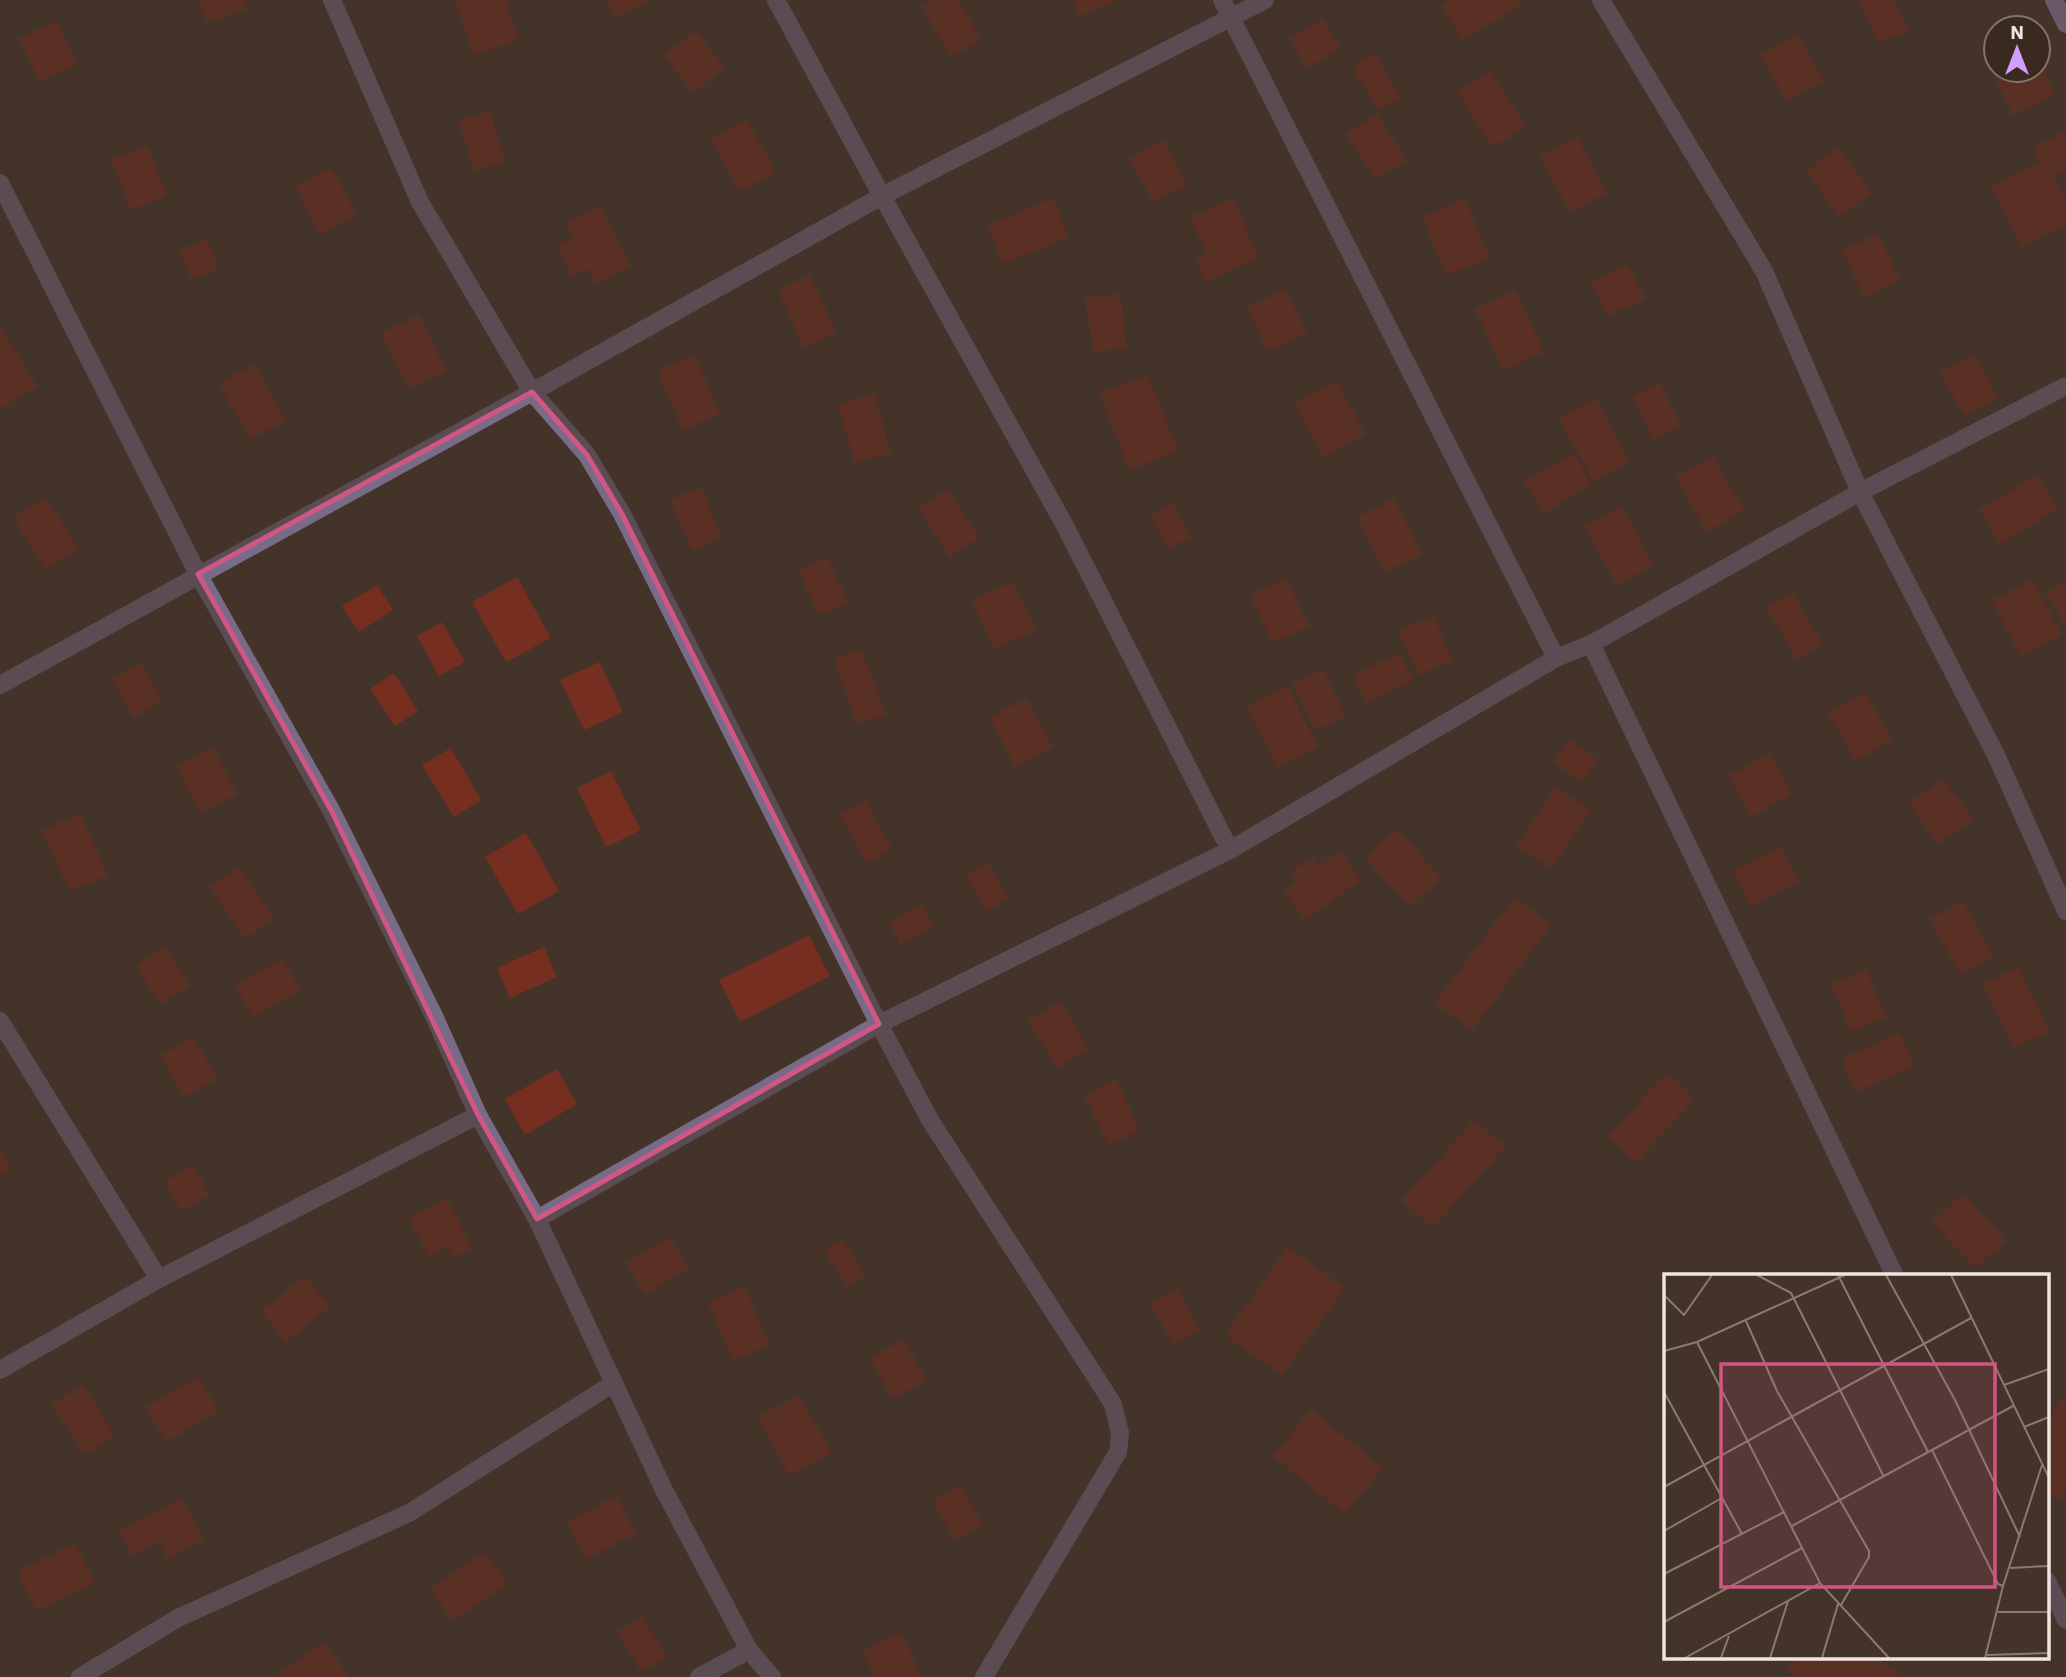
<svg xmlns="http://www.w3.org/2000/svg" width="2066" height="1677" font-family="'IBM Plex Sans',sans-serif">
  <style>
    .building { fill: #762e21 }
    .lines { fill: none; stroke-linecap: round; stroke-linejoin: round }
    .street { stroke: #786b88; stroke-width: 18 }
    .secondary { stroke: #9c87b5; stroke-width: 18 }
    .marked { fill: none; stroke: #d05683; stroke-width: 5; stroke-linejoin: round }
    .inset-road { fill: none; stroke: #897a72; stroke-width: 2 }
    .view { fill: #d05683; fill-opacity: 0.15; stroke: #d05683; stroke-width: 3.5 }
    .inset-edge { fill: none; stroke: #f0e5df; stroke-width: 3.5 }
  </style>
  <rect width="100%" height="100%" fill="#443329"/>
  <g class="building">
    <polygon points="199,0 244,0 247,9 206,22"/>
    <polygon points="455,0 505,0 519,40 474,55"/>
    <polygon points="605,0 651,0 614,19"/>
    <polygon points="934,0 958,0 981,40 951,57 922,7"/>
    <polygon points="1073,0 1119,0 1080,16"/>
    <polygon points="1450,0 1518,0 1521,5 1463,40 1441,5"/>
    <polygon points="1859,0 1894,0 1909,31 1878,44"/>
    <polygon points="1323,19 1341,48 1307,68 1290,39"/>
    <polygon points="57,21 77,65 40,82 19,38"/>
    <polygon points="695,31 725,68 693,93 664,56"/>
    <polygon points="1797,34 1824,80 1788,102 1760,55"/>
    <polygon points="1996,49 1996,70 2038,70 2038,59 2055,95 2013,116 1984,55"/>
    <polygon points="1375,53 1401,98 1378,111 1352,67"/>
    <polygon points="1491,71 1526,127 1492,147 1458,92"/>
    <polygon points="490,111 506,162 474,171 458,121"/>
    <polygon points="1377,114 1407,160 1375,180 1346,133"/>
    <polygon points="747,119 776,173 739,191 711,138"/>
    <polygon points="2066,131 2066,170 2054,176 2066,200 2066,225 2022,247 1991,186 2040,162 2032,148"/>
    <polygon points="1577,137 1607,193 1570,212 1540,157"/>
    <polygon points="1164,140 1188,185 1154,203 1129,158"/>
    <polygon points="148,146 167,196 130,210 111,159"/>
    <polygon points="1839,148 1872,193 1839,216 1806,171"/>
    <polygon points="332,168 357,216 320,235 296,186"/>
    <polygon points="1053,198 1069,237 1003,264 987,225"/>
    <polygon points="1233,198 1259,259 1205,282 1196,260 1207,255 1190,217"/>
    <polygon points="1465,199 1490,257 1446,276 1422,217"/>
    <polygon points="600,206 631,266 596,284 589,269 572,277 556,246 573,237 566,223"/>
    <polygon points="1878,234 1900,281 1864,297 1842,250"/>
    <polygon points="207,239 219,268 191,279 179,250"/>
    <polygon points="1628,265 1645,299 1607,316 1591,282"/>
    <polygon points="810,275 837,333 804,348 778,290"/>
    <polygon points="1286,289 1307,334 1267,351 1247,307"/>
    <polygon points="1515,291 1544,352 1504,371 1475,309"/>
    <polygon points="1120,294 1127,348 1093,352 1085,298"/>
    <polygon points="419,315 446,371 408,389 381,333"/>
    <polygon points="0,325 37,386 0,409"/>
    <polygon points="1974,354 1999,398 1965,416 1940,373"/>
    <polygon points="695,355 720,414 683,430 657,371"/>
    <polygon points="255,364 285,421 249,439 219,383"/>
    <polygon points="1148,375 1178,451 1129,470 1099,393"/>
    <polygon points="1337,380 1365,434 1323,457 1294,402"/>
    <polygon points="1660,383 1682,427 1654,440 1633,396"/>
    <polygon points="874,394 891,453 855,463 838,405"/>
    <polygon points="1596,398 1630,462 1594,482 1559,418"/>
    <polygon points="1574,453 1592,485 1543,514 1524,481"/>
    <polygon points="1713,456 1744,510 1707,532 1676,477"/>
    <polygon points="2038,474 2059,509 2000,544 1979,510"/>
    <polygon points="701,487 722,537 692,551 670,500"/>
    <polygon points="948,489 980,537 950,557 918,508"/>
    <polygon points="45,497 79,549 46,570 13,517"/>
    <polygon points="1394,499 1422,554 1385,572 1357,517"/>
    <polygon points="1174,503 1191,537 1168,549 1150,514"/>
    <polygon points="1621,506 1654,565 1617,585 1584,526"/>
    <polygon points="827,557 849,603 819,616 798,570"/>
    <polygon points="517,577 551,638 506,662 472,602"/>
    <polygon points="1286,578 1309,626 1273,643 1250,595"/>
    <polygon points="2033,580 2062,635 2020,656 1992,600"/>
    <polygon points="1013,581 1036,630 995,649 972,601"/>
    <polygon points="2066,582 2066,623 2064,624 2047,592"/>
    <polygon points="377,585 393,610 359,632 342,606"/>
    <polygon points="1792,592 1823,644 1797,660 1766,607"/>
    <polygon points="1433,616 1453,660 1418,675 1398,631"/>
    <polygon points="442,622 465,662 439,676 417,636"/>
    <polygon points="861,649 886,714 857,724 834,659"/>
    <polygon points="1399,653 1413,681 1366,703 1353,676"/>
    <polygon points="600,662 623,712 584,730 560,680"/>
    <polygon points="140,663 163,701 134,717 112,680"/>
    <polygon points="1323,669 1346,716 1315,731 1292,683"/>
    <polygon points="394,673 418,711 395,726 370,689"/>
    <polygon points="1287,685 1318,747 1277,768 1246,706"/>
    <polygon points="1865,692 1892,740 1855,761 1828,713"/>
    <polygon points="1026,698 1053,747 1015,767 990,717"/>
    <polygon points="1569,740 1598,760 1583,783 1553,763"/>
    <polygon points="213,747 237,794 200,813 176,767"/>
    <polygon points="451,748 481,800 454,817 422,765"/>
    <polygon points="1770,753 1792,795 1751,817 1729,776"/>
    <polygon points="611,771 641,830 606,847 577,788"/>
    <polygon points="1943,779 1973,820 1938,844 1909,803"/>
    <polygon points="1555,787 1591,809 1552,869 1516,846"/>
    <polygon points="866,800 892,849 866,863 839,814"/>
    <polygon points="80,813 108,875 70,892 41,831"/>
    <polygon points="1397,829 1441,878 1410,906 1365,858"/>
    <polygon points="526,833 559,891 518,914 485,857"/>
    <polygon points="1781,846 1799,881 1751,906 1732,871"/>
    <polygon points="1340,851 1361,880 1305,920 1284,891 1297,882 1290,872 1312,858 1318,867"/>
    <polygon points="988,862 1009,898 987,912 965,876"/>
    <polygon points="240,867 275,919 245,939 210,887"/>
    <polygon points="1515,897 1551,925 1472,1030 1435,1003"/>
    <polygon points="1963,901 1993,956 1960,974 1930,919"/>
    <polygon points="923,904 934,928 900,944 889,921"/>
    <polygon points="809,935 830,976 740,1022 719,980"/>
    <polygon points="165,947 190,986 160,1004 136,965"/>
    <polygon points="544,947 557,977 510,998 497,968"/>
    <polygon points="283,959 301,991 253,1017 235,985"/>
    <polygon points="2019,967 2050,1031 2014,1048 1983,984"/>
    <polygon points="1866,969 1886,1018 1851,1032 1831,983"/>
    <polygon points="1060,1001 1089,1049 1057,1069 1028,1020"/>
    <polygon points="1900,1033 1915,1067 1855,1092 1841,1059"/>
    <polygon points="194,1037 217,1079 183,1097 160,1056"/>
    <polygon points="557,1069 577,1104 525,1135 505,1099"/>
    <polygon points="1667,1072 1695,1099 1635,1163 1607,1137"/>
    <polygon points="1116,1079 1140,1130 1109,1145 1084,1095"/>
    <polygon points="1474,1120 1505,1147 1433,1228 1402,1200"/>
    <polygon points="0,1150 12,1169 0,1176"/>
    <polygon points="194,1166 210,1195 181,1211 165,1181"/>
    <polygon points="1963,1194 2006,1241 1975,1268 1932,1222"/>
    <polygon points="447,1199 472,1248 453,1258 447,1247 429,1257 409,1218"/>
    <polygon points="670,1237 689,1268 645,1295 626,1263"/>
    <polygon points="843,1239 865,1276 847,1287 825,1251"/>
    <polygon points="1288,1247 1345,1288 1282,1376 1225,1335"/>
    <polygon points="305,1276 330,1306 286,1342 261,1311"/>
    <polygon points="745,1287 770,1345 733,1360 708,1302"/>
    <polygon points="1176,1288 1200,1329 1174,1345 1150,1304"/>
    <polygon points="904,1339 927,1380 892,1399 870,1358"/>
    <polygon points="198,1377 219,1411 166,1442 145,1408"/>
    <polygon points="83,1384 115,1436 84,1455 52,1404"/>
    <polygon points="799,1395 832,1453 790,1476 757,1417"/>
    <polygon points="2060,1399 2066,1402 2066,1490 2060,1500 2047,1494 2047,1425"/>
    <polygon points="1311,1410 1383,1468 1345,1514 1273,1456"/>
    <polygon points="961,1486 983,1525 955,1540 933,1501"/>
    <polygon points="616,1496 636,1534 586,1559 567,1522"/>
    <polygon points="181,1498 204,1540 168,1559 159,1541 133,1556 119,1532"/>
    <polygon points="75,1543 95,1583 37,1611 17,1572"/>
    <polygon points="486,1552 508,1585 452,1621 431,1588"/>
    <polygon points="642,1616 667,1657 641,1672 617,1632"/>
    <polygon points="901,1632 922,1677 875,1677 862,1650"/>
    <polygon points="325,1642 349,1677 273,1677"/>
    <polygon points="1795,1658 1876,1658 1903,1677 1798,1677 1787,1669"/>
  </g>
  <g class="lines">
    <g class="street">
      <polyline points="332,0 420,202 532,392 587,455 622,514 879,1024 930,1120 1113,1404 1120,1433 1118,1452 984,1677"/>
      <polyline points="776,0 882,196 1064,524 1230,850"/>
      <polyline points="1222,0 1556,658"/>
      <polyline points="1601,0 1764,271 1860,492 1995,753 2066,911"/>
      <polyline points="0,183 198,574 332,812 435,1018 478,1115 537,1219 664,1490 749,1650 772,1677"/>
      <polyline points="1591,644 1895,1276"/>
      <polyline points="0,685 532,392 882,196 1265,0"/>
      <polyline points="0,1021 159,1279"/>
      <polyline points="537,1219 879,1024 1230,850 1556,658 1591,644 1860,492 2066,386"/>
      <polyline points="0,1370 159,1279 478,1115"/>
      <polyline points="2047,1581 2066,1620"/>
      <polyline points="80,1677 178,1618 409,1513 614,1383"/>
      <polyline points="699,1677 749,1650"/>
    </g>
    <polyline class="secondary" points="2054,0 2066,24"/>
  </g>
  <path d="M0 0H2066V1677H0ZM532,392l55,63 35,59 257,510 -342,195 -59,-104 -146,-303 -134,-238z" fill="#443329" fill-opacity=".55" fill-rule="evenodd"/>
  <path class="marked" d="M532,392l55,63 35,59 257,510 -342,195 -59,-104 -146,-303 -134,-238z"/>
  <g transform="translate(1664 1274)">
    <rect width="385" height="385" fill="#443329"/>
    <path class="inset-road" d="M93,1l34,18 93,184M174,1l90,177M222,1l69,125 65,137M287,1l98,203M0,21l20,20 28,-40M82,47l31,70 92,160v6l-28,48M33,68l123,241 69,75M0,77l33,-9 148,-67M340,111l45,-16M0,118l78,142M360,153l25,-10M268,176l66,134 5,2M0,213l307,-169M128,252l221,-120M0,257l56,-32M346,294l39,-2M0,300l120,-62M334,338h51M0,348l138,-74M323,381l62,-2M21,384l135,-75M57,384l8,-22M106,384l18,-57M158,384l16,-54M321,384l18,-72 39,-121"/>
    <path class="view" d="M57,90h274v223h-274z"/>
    <rect width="385" height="385" class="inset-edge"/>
  </g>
  <g transform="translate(2017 49)"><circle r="33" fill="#39291f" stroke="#82746c" stroke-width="2"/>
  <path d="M0-5L12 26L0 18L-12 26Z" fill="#d19dfe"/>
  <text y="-10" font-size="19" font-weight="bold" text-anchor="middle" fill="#f0e5df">N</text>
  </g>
</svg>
